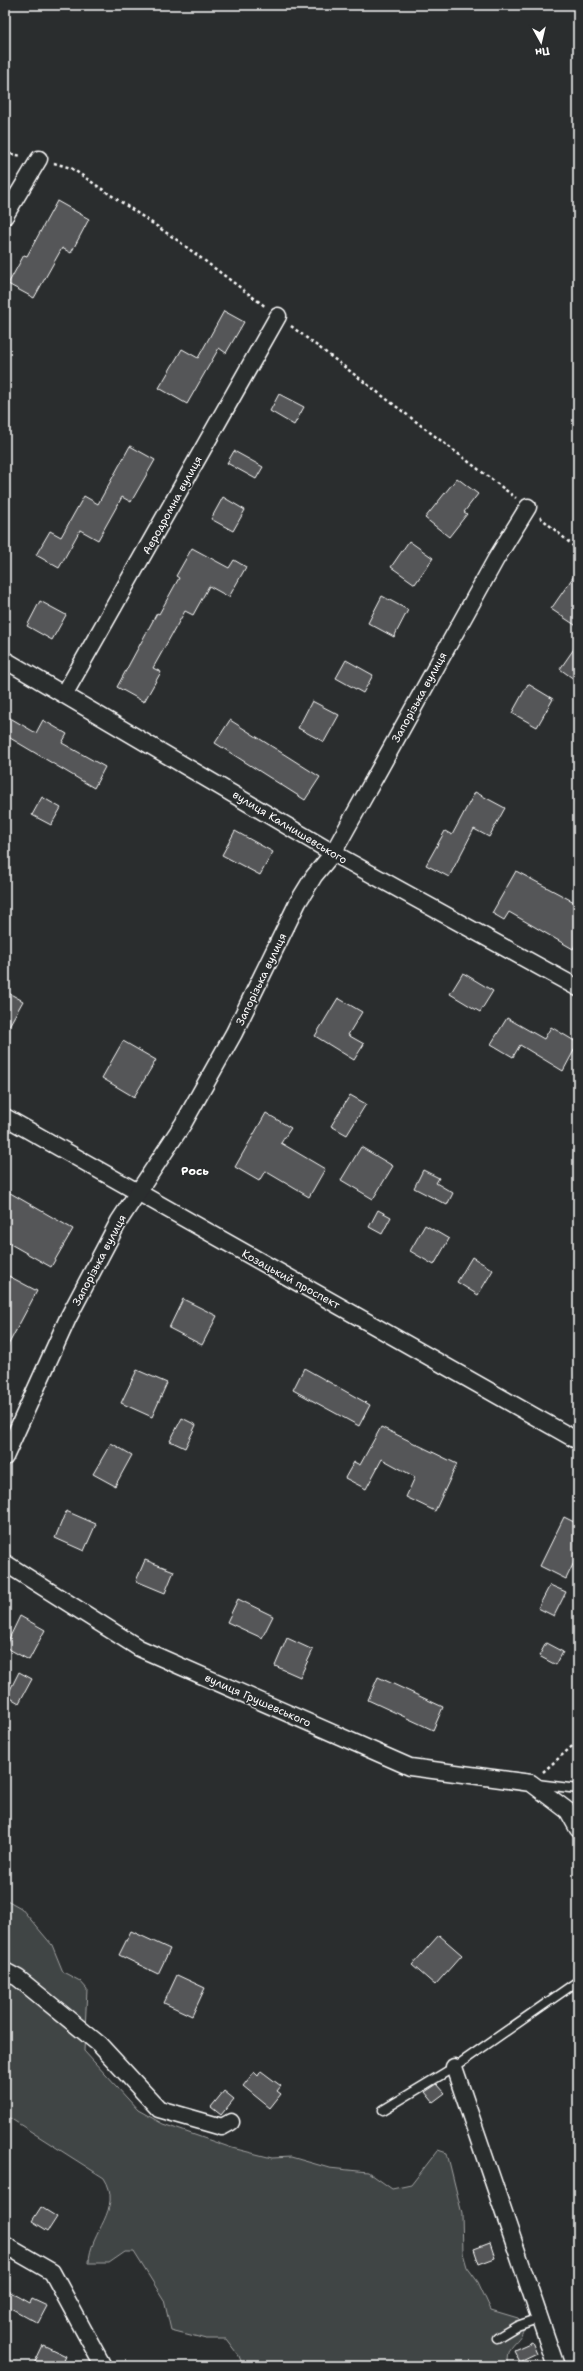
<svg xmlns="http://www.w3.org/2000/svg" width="583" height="2371" font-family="'Shantell Sans',sans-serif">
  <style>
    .green { fill: #414445; stroke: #a0a2a2 }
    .building { fill: #555758; stroke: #fff }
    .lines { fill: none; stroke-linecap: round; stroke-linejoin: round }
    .service-casing { stroke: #fff; stroke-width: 11 }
    .minor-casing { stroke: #fff; stroke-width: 19 }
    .path { stroke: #fff; stroke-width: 2.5; stroke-dasharray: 3 3; stroke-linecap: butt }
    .service { stroke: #2a2d2e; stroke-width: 8 }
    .minor { stroke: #2a2d2e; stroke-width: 16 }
    .labels { text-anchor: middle; stroke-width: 3.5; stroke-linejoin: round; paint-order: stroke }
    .street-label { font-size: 11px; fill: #fff; stroke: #2a2d2e }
    .neighbourhood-label { font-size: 12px; font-weight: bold; fill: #fff; stroke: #2a2d2e }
  </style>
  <rect width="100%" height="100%" fill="#2a2d2e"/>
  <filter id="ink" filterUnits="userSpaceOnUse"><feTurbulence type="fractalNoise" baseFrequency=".025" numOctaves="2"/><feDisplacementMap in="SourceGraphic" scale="8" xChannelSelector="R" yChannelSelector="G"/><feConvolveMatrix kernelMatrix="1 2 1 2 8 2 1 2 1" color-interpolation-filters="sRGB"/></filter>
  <g filter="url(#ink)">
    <path class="green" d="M5,1899l16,9 31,37 11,27 17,9 7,8 -3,62 54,59 25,14 69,24 40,10 19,-1 38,11 39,4 24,17 19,-4 27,-35 9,3 15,61 1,39 4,14 11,15 13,28 27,8 6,7c-2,20 -21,17 -16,41h-265l-4,-10 -13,-17h-20l-35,-9 -7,-30 -30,-48h-9l-16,11h-20c0,-31 35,-54 15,-85l-99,-63z"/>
    <g class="building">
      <polygon points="57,201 89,219 71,253 62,248 34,298 8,284 24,255 27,256"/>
      <polygon points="224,311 244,322 226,353 219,348 187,404 159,388 182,349 198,358"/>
      <polygon points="279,394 304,407 294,425 270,411"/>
      <polygon points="130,446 155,460 131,502 122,497 98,540 80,530 59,568 36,555 50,531 61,537 84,496 98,504"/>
      <polygon points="234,451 263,467 256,479 227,463"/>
      <polygon points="457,478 478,494 464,512 467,514 449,537 425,518"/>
      <polygon points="223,497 245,510 233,531 211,519"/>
      <polygon points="409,541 433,558 415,584 391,567"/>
      <polygon points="192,548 229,568 234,560 246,567 229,597 209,586 193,615 185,611 153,668 161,672 144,702 117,687 157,613 159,614 179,578 176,576"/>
      <polygon points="578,570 578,627 551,609"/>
      <polygon points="382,596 408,610 394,637 368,623"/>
      <polygon points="40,601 66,615 52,640 27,626"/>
      <polygon points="578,643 578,682 560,669"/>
      <polygon points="346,660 373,675 363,693 336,678"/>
      <polygon points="528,684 553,699 537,727 512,713"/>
      <polygon points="312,701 339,715 324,742 298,728"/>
      <polygon points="5,715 36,733 43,720 67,734 62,743 105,767 94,788 5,735"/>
      <polygon points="230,720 320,777 305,800 215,743"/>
      <polygon points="475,792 505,808 489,837 474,829 449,877 426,865 445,831 452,835"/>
      <polygon points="42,797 61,808 51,825 32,815"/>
      <polygon points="235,831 273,852 260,875 222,855"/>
      <polygon points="516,871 578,904 578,940 573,949 509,912 504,920 492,913"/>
      <polygon points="463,973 493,991 480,1012 450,994"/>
      <polygon points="5,991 23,1001 5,1033"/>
      <polygon points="338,998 362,1012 348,1035 364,1044 354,1060 315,1036"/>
      <polygon points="507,1018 544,1039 551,1027 578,1043 563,1071 520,1045 513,1057 491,1044"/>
      <polygon points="123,1041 156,1060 134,1097 102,1078"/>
      <polygon points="350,1095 366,1104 347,1135 331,1126"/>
      <polygon points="266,1113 291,1128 281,1143 325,1169 309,1197 265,1171 259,1181 235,1167"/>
      <polygon points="361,1147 393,1166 373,1199 341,1180"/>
      <polygon points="423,1170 439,1178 436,1183 453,1193 447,1205 414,1188"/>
      <polygon points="5,1190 73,1229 51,1267 5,1241"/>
      <polygon points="378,1210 391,1217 382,1234 369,1227"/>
      <polygon points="425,1225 449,1239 434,1265 410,1251"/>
      <polygon points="472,1257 493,1270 478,1295 457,1282"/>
      <polygon points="5,1274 37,1291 5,1351"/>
      <polygon points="183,1299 217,1316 202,1345 169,1328"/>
      <polygon points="304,1368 370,1405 359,1426 293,1390"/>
      <polygon points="137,1370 167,1383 152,1417 121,1403"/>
      <polygon points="182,1418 196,1425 185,1448 170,1441"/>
      <polygon points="381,1427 457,1464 435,1511 406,1497 415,1477 382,1459 366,1489 345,1478 354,1462 360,1465"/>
      <polygon points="111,1443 132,1455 115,1486 93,1474"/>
      <polygon points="66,1511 96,1524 84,1551 55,1538"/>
      <polygon points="564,1517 578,1524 578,1554 566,1579 540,1566"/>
      <polygon points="145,1560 174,1571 165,1593 136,1581"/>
      <polygon points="550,1585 566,1592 554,1616 538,1608"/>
      <polygon points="238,1599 273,1616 262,1638 227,1622"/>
      <polygon points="20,1616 45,1630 29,1660 5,1647"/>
      <polygon points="287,1638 313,1650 300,1677 275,1666"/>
      <polygon points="546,1643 563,1652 556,1665 539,1656"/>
      <polygon points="19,1672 32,1679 19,1703 7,1696"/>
      <polygon points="378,1677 443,1707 433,1730 368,1700"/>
      <polygon points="131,1931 170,1949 158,1974 119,1955"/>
      <polygon points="439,1935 462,1955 435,1985 412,1965"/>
      <polygon points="177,1975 205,1988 192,2016 164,2003"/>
      <polygon points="261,2071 281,2086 277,2091 281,2094 270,2108 243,2086 254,2072 258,2076"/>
      <polygon points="437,2084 445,2093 433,2102 425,2092"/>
      <polygon points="224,2091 234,2099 221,2115 211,2107"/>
      <polygon points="41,2207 57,2217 48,2231 32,2221"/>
      <polygon points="490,2243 495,2258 479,2264 474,2249"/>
      <polygon points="5,2289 30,2303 32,2299 47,2306 38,2323 5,2305"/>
      <polygon points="532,2342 537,2354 520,2362 514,2350"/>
      <polygon points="43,2345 66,2356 62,2366 33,2366"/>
    </g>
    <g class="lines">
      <defs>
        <g id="service">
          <polyline points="537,1784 578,1789"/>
          <polyline points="383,2110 456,2066 578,1981"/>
          <polyline points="497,2338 517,2326 540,2318"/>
        </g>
        <g id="minor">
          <polyline points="5,216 39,159"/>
          <polyline points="5,660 333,853 578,988"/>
          <polyline points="65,693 278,316"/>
          <polyline points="5,1117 578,1441"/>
          <polyline points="5,1457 68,1318 119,1221 183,1124 234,1033 298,902 314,876 333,853 496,559 528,507"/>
          <polyline points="5,1563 139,1648 410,1767 531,1783 568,1811 578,1829"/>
          <polyline points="5,1971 18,1978 99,2044 159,2109 222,2127 231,2122"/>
          <polyline points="454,2067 556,2366"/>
          <polyline points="5,2245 52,2272 103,2366"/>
        </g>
      </defs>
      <use href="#service" class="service-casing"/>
      <use href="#minor" class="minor-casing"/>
      <g class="path">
        <polyline points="5,153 22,156"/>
        <polyline points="54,163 71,168 177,240 266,307"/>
        <polyline points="291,326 516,498"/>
        <polyline points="540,517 578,550"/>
        <polyline points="543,1772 578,1741"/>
      </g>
      <use href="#service" class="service"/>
      <use href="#minor" class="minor"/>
    </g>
  </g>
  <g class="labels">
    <g class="street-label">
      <text transform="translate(172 505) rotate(-61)" y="4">Аеродромна вулиця</text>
      <text transform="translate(419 697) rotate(-61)" y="4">Запорізька вулиця</text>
      <text transform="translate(290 827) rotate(31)" y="4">вулиця Калнишевського</text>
      <text transform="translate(261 979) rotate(-64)" y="4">Запорізька вулиця</text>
      <text transform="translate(99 1260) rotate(-62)" y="4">Запорізька вулиця</text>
      <text transform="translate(291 1279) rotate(29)" y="4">Козацький проспект</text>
      <text transform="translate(258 1700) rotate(24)" y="4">вулиця Грушевського</text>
    </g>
    <g class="neighbourhood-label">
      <text x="195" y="1175">Рось</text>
    </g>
  </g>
  <rect width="583" height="2371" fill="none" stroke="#2a2d2e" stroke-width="20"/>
  <rect x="10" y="10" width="563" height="2351" fill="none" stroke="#fff" stroke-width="1.5" filter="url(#ink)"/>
  <g transform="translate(541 42) rotate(172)" stroke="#2a2d2e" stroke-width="3" paint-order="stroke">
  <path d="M0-3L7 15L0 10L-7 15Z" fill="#ffffff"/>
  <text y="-6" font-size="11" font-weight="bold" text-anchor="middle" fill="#ffffff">Пн</text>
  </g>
</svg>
